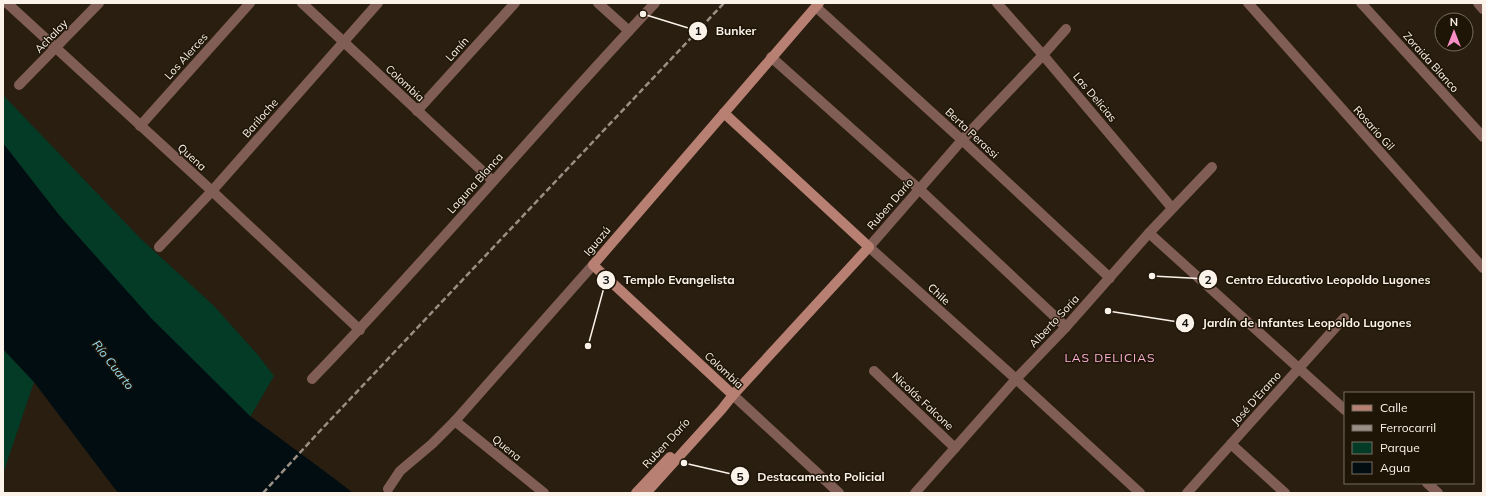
<svg xmlns="http://www.w3.org/2000/svg" width="1486" height="496" font-family="Mulish,sans-serif">
  <style>
    .green { fill: #043b26 }
    .water { fill: #020d12 }
    .lines { fill: none; stroke-linecap: round; stroke-linejoin: round }
    .minor { stroke: #815e55; stroke-width: 10 }
    .secondary { stroke: #b88072; stroke-width: 10 }
    .rail { stroke: #998f84; stroke-width: 2.5; stroke-dasharray: 6 3; stroke-linecap: butt }
    .labels { text-anchor: middle; stroke-width: 3; stroke-linejoin: round; paint-order: stroke }
    .street-label { font-size: 11px; fill: #fbf3ea; stroke: #1f1507 }
    .neighbourhood-label { font-size: 12px; letter-spacing: 1px; fill: #ffb3d9; stroke: #1f1507 }
    .water-label { font-size: 12px; font-style: italic; fill: #93ddf8; stroke: #1f1507 }
    .leader { fill: none; stroke: #fbf3ea; stroke-width: 1.5 }
    .callout-dot { fill: #fbf3ea; stroke: #1f1507; stroke-width: 1.5 }
    .mark-label { font-size: 12px; text-anchor: middle; font-weight: bold; fill: #111 }
    .callout-label { font-size: 12px; text-anchor: middle; font-weight: bold; fill: #fbf3ea; stroke: #1f1507; stroke-width: 3; stroke-linejoin: round; paint-order: stroke }
  </style>
  <rect width="100%" height="100%" fill="#291e10"/>
  <g class="green">
    <polygon points="3,95 141,239 214,306 258,355 274,376 250,417 151,319 60,216 3,144"/>
    <polygon points="3,349 34,382 3,474"/>
  </g>
  <polygon class="water" points="3,143 59,215 151,318 250,416 335,479 353,493 118,493 34,382 3,349"/>
  <g class="lines">
    <g class="minor">
      <polyline points="7,3 212,191 360,330"/>
      <polyline points="302,3 493,181"/>
      <polyline points="598,3 629,31"/>
      <polyline points="997,3 1043,55 1172,208"/>
      <polyline points="1248,3 1483,268"/>
      <polyline points="1361,3 1483,137"/>
      <polyline points="1478,3 1483,9"/>
      <polyline points="816,7 962,140 1110,278"/>
      <polyline points="1066,29 1043,55 962,140 869,247 1016,379 1140,493"/>
      <polyline points="771,57 919,189 1066,327"/>
      <polyline points="19,85 99,3"/>
      <polyline points="417,111 515,3"/>
      <polyline points="140,126 250,3"/>
      <polyline points="1149,233 1345,410"/>
      <polyline points="159,247 212,191 378,3"/>
      <polyline points="874,371 955,448"/>
      <path d="M312,379c118,-122 227,-253 343,-376"/>
      <polyline points="733,395 839,493"/>
      <polyline points="455,421 544,493"/>
      <polyline points="1231,444 1285,493"/>
      <polyline points="1427,483 1438,493"/>
      <polyline points="388,489 400,471 432,444 455,421 593,265"/>
      <polyline points="915,493 1016,379 1066,327 1149,233 1212,167"/>
      <polyline points="1187,493 1344,318"/>
    </g>
    <g class="secondary">
      <polyline points="733,395 593,265 819,3"/>
      <polyline points="636,493 670,457"/>
      <polyline points="646,493 722,409 733,395 869,247 724,113"/>
    </g>
    <polyline class="rail" points="263,493 318,433 724,3"/>
  </g>
  <g class="labels">
    <g class="street-label">
      <text transform="translate(51 36) rotate(-46)" y="4">Achalay</text>
      <text transform="translate(457 49) rotate(-48)" y="4">Lanín</text>
      <text transform="translate(186 56) rotate(-48)" y="4">Los Alerces</text>
      <text transform="translate(1431 62) rotate(48)" y="4">Zoraida Blanco</text>
      <text transform="translate(405 83) rotate(43)" y="4">Colombia</text>
      <text transform="translate(1095 97) rotate(50)" y="4">Las Delicias</text>
      <text transform="translate(260 118) rotate(-49)" y="4">Bariloche</text>
      <text transform="translate(1374 128) rotate(48)" y="4">Rosario Gil</text>
      <text transform="translate(972 133) rotate(43)" y="4">Berta Perassi</text>
      <text transform="translate(192 157) rotate(42)" y="4">Quena</text>
      <text transform="translate(475 183) rotate(-48)" y="4">Laguna Blanca</text>
      <text transform="translate(890 204) rotate(-49)" y="4">Ruben Darío</text>
      <text transform="translate(597 241) rotate(-50)" y="4">Iguazú</text>
      <text transform="translate(939 294) rotate(42)" y="4">Chile</text>
      <text transform="translate(1054 321) rotate(-47)" y="4">Alberto Soria</text>
      <text transform="translate(724 370) rotate(43)" y="4">Colombia</text>
      <text transform="translate(1256 398) rotate(-48)" y="4">José D'Eramo</text>
      <text transform="translate(923 401) rotate(43)" y="4">Nicolás Falcone</text>
      <text transform="translate(666 443) rotate(-47)" y="4">Ruben Darío</text>
      <text transform="translate(507 448) rotate(39)" y="4">Quena</text>
    </g>
    <g class="neighbourhood-label">
      <text x="1110" y="362">LAS DELICIAS</text>
    </g>
    <g class="water-label">
      <text transform="translate(113 365) rotate(52)" y="4">Río Cuarto</text>
    </g>
  </g>
  <path class="leader" d="M643 14L698 31M1152 276L1208 279M588 346L606 280M1108 311L1185 323M684 463L740 476"/>
  <g class="callout-dot">
    <circle cx="643" cy="14" r="4"/>
    <circle cx="1152" cy="276" r="4"/>
    <circle cx="588" cy="346" r="4"/>
    <circle cx="1108" cy="311" r="4"/>
    <circle cx="684" cy="463" r="4"/>
    <circle cx="698" cy="31" r="10"/>
    <circle cx="1208" cy="279" r="10"/>
    <circle cx="606" cy="280" r="10"/>
    <circle cx="1185" cy="323" r="10"/>
    <circle cx="740" cy="476" r="10"/>
  </g>
  <g class="mark-label">
    <text x="698" y="35">1</text>
    <text x="1208" y="284">2</text>
    <text x="606" y="284">3</text>
    <text x="1185" y="327">4</text>
    <text x="740" y="481">5</text>
  </g>
  <g class="callout-label">
    <text x="736" y="35">Bunker</text>
    <text x="1328" y="284">Centro Educativo Leopoldo Lugones</text>
    <text x="679" y="284">Templo Evangelista</text>
    <text x="1307" y="327">Jardín de Infantes Leopoldo Lugones</text>
    <text x="821" y="481">Destacamento Policial</text>
  </g>
  <rect width="1486" height="496" fill="none" stroke="#fbf3ea" stroke-width="8"/>
  <rect x="1344" y="392" width="130" height="92" fill="#1f1507" stroke="#776e62"/>
  <rect x="1352" y="405" width="20" height="6" fill="#b88072" stroke="#776e62"/>
  <text x="1380" y="412" font-size="12" fill="#fbf3ea">Calle</text>
  <rect x="1352" y="425" width="20" height="6" fill="#998f84" stroke="#776e62"/>
  <text x="1380" y="432" font-size="12" fill="#fbf3ea">Ferrocarril</text>
  <rect x="1352" y="442" width="20" height="12" fill="#043b26" stroke="#776e62"/>
  <text x="1380" y="452" font-size="12" fill="#fbf3ea">Parque</text>
  <rect x="1352" y="462" width="20" height="12" fill="#020d12" stroke="#776e62"/>
  <text x="1380" y="472" font-size="12" fill="#fbf3ea">Agua</text>
  <g transform="translate(1454 32)"><circle r="19" fill="#1f1507" stroke="#776e62"/>
  <path d="M0-3L7 15L0 10L-7 15Z" fill="#fa8fc7"/>
  <text y="-6" font-size="11" font-weight="bold" text-anchor="middle" fill="#fbf3ea">N</text>
  </g>
</svg>
